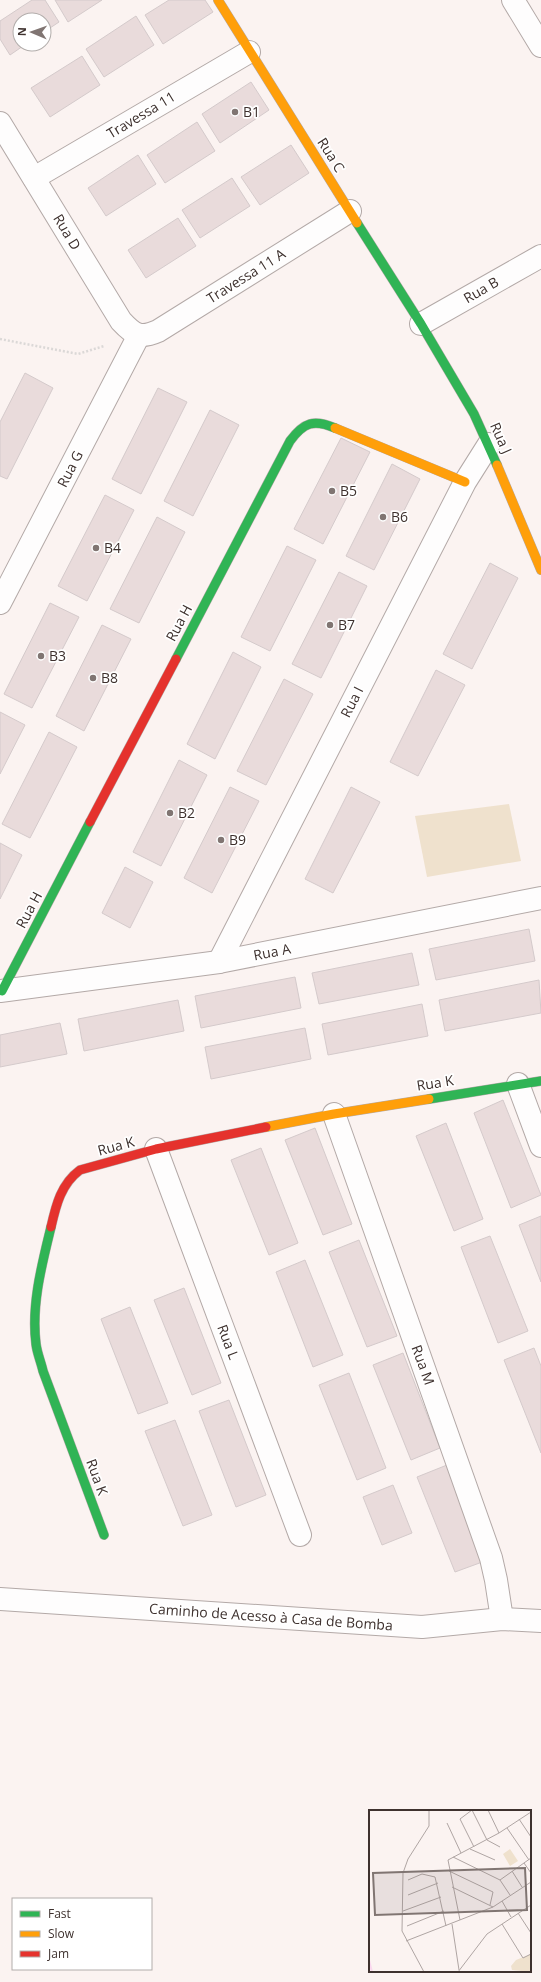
<svg xmlns="http://www.w3.org/2000/svg" width="541" height="1982" font-family="'Open Sans',sans-serif">
  <style>
    .green { fill: #efe1cd }
    .building { fill: #e9dbdb; stroke: #d4cacb }
    .lines { fill: none; stroke-linecap: round; stroke-linejoin: round }
    .street-casing { stroke: #b3a9a7; stroke-width: 24 }
    .fast-casing { stroke: #b3a9a7; stroke-width: 10 }
    .slow-casing { stroke: #b3a9a7; stroke-width: 10 }
    .jam-casing { stroke: #b3a9a7; stroke-width: 10 }
    .path { stroke: #dbd8d7; stroke-width: 2.5; stroke-dasharray: 2 2; stroke-linecap: butt }
    .street { stroke: #fefdfd; stroke-width: 22 }
    .fast { stroke: #30b455; stroke-width: 9 }
    .slow { stroke: #ff9f0a; stroke-width: 9 }
    .jam { stroke: #e5322d; stroke-width: 9 }
    .poi-dot { fill: #807572; stroke: #fff; stroke-width: 1.5 }
    .labels { text-anchor: middle; stroke-width: 3.5; stroke-linejoin: round; paint-order: stroke }
    .poi-label { font-size: 14px; fill: #3e312e; stroke: #fff; text-anchor: start }
    .street-label { font-size: 14px; fill: #3e312e; stroke: #fff }
    .inset-river { fill: none; stroke: #fad7ee; stroke-width: 2 }
    .inset-road { fill: none; stroke: #afa5a3; stroke-width: 1 }
    .view { fill: #807572; fill-opacity: 0.15; stroke: #807572; stroke-width: 2 }
    .inset-edge { fill: none; stroke: #3e312e; stroke-width: 2 }
  </style>
  <rect width="100%" height="100%" fill="#fbf3f1"/>
  <polygon class="green" points="509,804 521,861 427,877 415,816"/>
  <g class="building">
    <polygon points="32,0 45,0 59,22 44,32 44,20 20,20 20,44 26,44 10,55 0,39 0,21"/>
    <polygon points="55,0 102,0 68,22"/>
    <polygon points="169,0 205,0 213,12 163,44 145,15"/>
    <polygon points="136,16 154,45 104,77 86,49"/>
    <polygon points="82,56 100,85 50,117 31,88"/>
    <polygon points="251,82 269,110 220,143 202,114"/>
    <polygon points="197,122 215,151 165,183 147,155"/>
    <polygon points="291,145 309,173 260,205 241,177"/>
    <polygon points="138,155 156,184 106,216 88,188"/>
    <polygon points="232,178 250,206 200,238 182,210"/>
    <polygon points="178,218 196,246 146,278 128,250"/>
    <polygon points="25,373 53,388 7,479 0,476 0,422"/>
    <polygon points="158,388 187,402 141,494 112,479"/>
    <polygon points="210,410 239,425 193,516 164,501"/>
    <polygon points="341,438 370,452 323,544 294,529"/>
    <polygon points="392,464 420,479 374,570 346,556"/>
    <polygon points="105,495 134,510 87,601 58,586"/>
    <polygon points="157,517 185,532 139,623 110,609"/>
    <polygon points="287,546 316,560 270,651 241,637"/>
    <polygon points="490,563 518,578 472,669 443,654"/>
    <polygon points="339,572 367,586 321,678 292,664"/>
    <polygon points="50,603 79,617 32,708 4,694"/>
    <polygon points="102,625 131,639 84,731 56,716"/>
    <polygon points="233,652 261,667 215,759 187,744"/>
    <polygon points="436,670 465,685 418,776 390,762"/>
    <polygon points="284,679 313,694 266,785 237,771"/>
    <polygon points="0,712 25,725 0,774"/>
    <polygon points="49,732 77,747 30,838 2,824"/>
    <polygon points="179,760 207,775 161,866 133,852"/>
    <polygon points="230,787 259,801 212,893 184,878"/>
    <polygon points="351,787 380,802 333,893 305,879"/>
    <polygon points="0,843 22,855 0,899"/>
    <polygon points="125,867 153,882 130,928 102,913"/>
    <polygon points="529,929 535,961 436,980 429,949"/>
    <polygon points="412,953 419,985 319,1004 312,973"/>
    <polygon points="295,977 301,1008 201,1028 195,996"/>
    <polygon points="539,980 541,1013 445,1031 439,1000"/>
    <polygon points="178,1000 184,1031 84,1051 78,1019"/>
    <polygon points="422,1004 428,1036 328,1055 322,1024"/>
    <polygon points="60,1023 67,1054 0,1067 0,1035"/>
    <polygon points="305,1028 311,1059 211,1079 205,1047"/>
    <polygon points="503,1100 541,1195 511,1208 474,1113"/>
    <polygon points="446,1123 483,1219 454,1231 416,1136"/>
    <polygon points="315,1128 352,1224 323,1235 285,1140"/>
    <polygon points="261,1148 298,1243 269,1255 231,1160"/>
    <polygon points="541,1216 541,1282 519,1225"/>
    <polygon points="490,1236 528,1331 498,1343 461,1247"/>
    <polygon points="359,1240 397,1336 367,1347 329,1252"/>
    <polygon points="305,1260 343,1355 313,1367 276,1272"/>
    <polygon points="184,1288 221,1383 192,1395 154,1300"/>
    <polygon points="130,1307 168,1403 138,1414 101,1319"/>
    <polygon points="534,1348 541,1366 541,1453 504,1360"/>
    <polygon points="403,1353 440,1448 411,1460 373,1365"/>
    <polygon points="349,1373 386,1468 357,1480 319,1385"/>
    <polygon points="229,1400 266,1495 236,1507 199,1411"/>
    <polygon points="175,1420 212,1515 183,1526 145,1431"/>
    <polygon points="447,1465 485,1561 455,1572 417,1477"/>
    <polygon points="393,1485 412,1533 382,1545 363,1497"/>
  </g>
  <g class="lines">
    <defs>
      <g id="street">
        <polyline points="513,0 541,46"/>
        <path d="M0,123l121,198c13,14 19,18 37,10l192,-120"/>
        <polyline points="34,178 249,52"/>
        <polyline points="421,324 541,256"/>
        <polyline points="0,603 139,335"/>
        <polyline points="219,962 465,482 489,444"/>
        <polyline points="0,991 219,962 541,898"/>
        <polyline points="518,1084 541,1146"/>
        <polyline points="334,1114 491,1558 496,1580 502,1619"/>
        <polyline points="156,1149 300,1535"/>
        <polyline points="0,1599 422,1627 502,1619 541,1621"/>
      </g>
      <g id="fast">
        <polyline points="357,223 421,324 474,414 497,465"/>
        <path d="M176,659l114,-218c14,-19 24,-22 45,-13"/>
        <polyline points="2,991 90,822"/>
        <polyline points="429,1099 541,1081"/>
        <path d="M51,1227c-9,37 -20,78 -15,117 1,9 5,18 7,27l61,164"/>
      </g>
      <g id="slow">
        <polyline points="218,0 357,223"/>
        <polyline points="335,428 465,482"/>
        <polyline points="497,465 541,570"/>
        <polyline points="266,1127 334,1114 429,1099"/>
      </g>
      <g id="jam">
        <polyline points="90,822 176,659"/>
        <path d="M51,1227c5,-22 10,-43 29,-57l76,-21 110,-22"/>
      </g>
    </defs>
    <use href="#street" class="street-casing"/>
    <use href="#fast" class="fast-casing"/>
    <use href="#slow" class="slow-casing"/>
    <use href="#jam" class="jam-casing"/>
    <polyline class="path" points="0,339 78,354 104,346"/>
    <use href="#street" class="street"/>
    <use href="#fast" class="fast"/>
    <use href="#slow" class="slow"/>
    <use href="#jam" class="jam"/>
  </g>
  <g class="poi-dot">
    <circle cx="235" cy="112" r="4"/>
    <circle cx="332" cy="491" r="4"/>
    <circle cx="383" cy="517" r="4"/>
    <circle cx="96" cy="548" r="4"/>
    <circle cx="330" cy="625" r="4"/>
    <circle cx="41" cy="656" r="4"/>
    <circle cx="93" cy="678" r="4"/>
    <circle cx="170" cy="813" r="4"/>
    <circle cx="221" cy="840" r="4"/>
  </g>
  <g class="labels">
    <g class="poi-label">
      <text x="243" y="117">B1</text>
      <text x="340" y="496">B5</text>
      <text x="391" y="522">B6</text>
      <text x="104" y="553">B4</text>
      <text x="338" y="630">B7</text>
      <text x="49" y="661">B3</text>
      <text x="101" y="683">B8</text>
      <text x="178" y="818">B2</text>
      <text x="229" y="845">B9</text>
    </g>
    <g class="street-label">
      <text transform="translate(141 115) rotate(-31)" y="5">Travessa 11</text>
      <text transform="translate(331 155) rotate(58)" y="5">Rua C</text>
      <text transform="translate(67 232) rotate(59)" y="5">Rua D</text>
      <text transform="translate(246 276) rotate(-32)" y="5">Travessa 11 A</text>
      <text transform="translate(481 290) rotate(-30)" y="5">Rua B</text>
      <text transform="translate(501 438) rotate(66)" y="5">Rua J</text>
      <text transform="translate(70 469) rotate(-63)" y="5">Rua G</text>
      <text transform="translate(179 623) rotate(-62)" y="5">Rua H</text>
      <text transform="translate(352 702) rotate(-63)" y="5">Rua I</text>
      <text transform="translate(29 910) rotate(-62)" y="5">Rua H</text>
      <text transform="translate(272 952) rotate(-11)" y="5">Rua A</text>
      <text transform="translate(435 1083) rotate(-9)" y="5">Rua K</text>
      <text transform="translate(116 1146) rotate(-15)" y="5">Rua K</text>
      <text transform="translate(228 1342) rotate(69)" y="5">Rua L</text>
      <text transform="translate(423 1365) rotate(70)" y="5">Rua M</text>
      <text transform="translate(97 1477) rotate(70)" y="5">Rua K</text>
      <text transform="translate(271 1617) rotate(4)" y="5">Caminho de Acesso à Casa de Bomba</text>
    </g>
  </g>
  <g transform="translate(369 1810)">
    <rect width="162" height="162" fill="#fbf3f1"/>
    <path d="M141,39l8,12 -8,5 -7,-12zM162,144v18l-19,-2 -1,-4 5,-6z" fill="#efe1cd"/>
    <path class="inset-river" d="M0,150l3,12"/>
    <path class="inset-road" d="M103,0l15,30 13,7M103,0l-12,9 14,28M119,0l11,23M150,9l12,18M78,13l14,30M138,18l22,32M101,39l25,11M84,47l47,23M155,53l7,10M80,61l44,21 -3,13M143,61l10,16M39,70l14,-6 13,3 11,49M131,70l31,-22M131,70l10,15M83,77l41,20M39,85l30,-12M133,91l9,16M34,101l38,-14M149,103l13,20M91,110l-12,-60 51,-27 32,-21M83,114l7,46M133,114l21,34 8,-4M38,116l37,-15M37,131l87,-34 38,-25M55,162l-22,-41 1,-58 5,-14 21,-33v-16M89,162l29,-38 44,-29"/>
    <path class="view" d="M156,58l2,42 -152,5 -2,-42z"/>
    <rect width="162" height="162" class="inset-edge"/>
  </g>
  <rect x="12" y="1898" width="140" height="72" fill="#ffffff" stroke="#b2adab"/>
  <rect x="20" y="1911" width="20" height="6" fill="#30b455" stroke="#b2adab"/>
  <text x="48" y="1918" font-size="12" fill="#3e312e">Fast</text>
  <rect x="20" y="1931" width="20" height="6" fill="#ff9f0a" stroke="#b2adab"/>
  <text x="48" y="1938" font-size="12" fill="#3e312e">Slow</text>
  <rect x="20" y="1951" width="20" height="6" fill="#e5322d" stroke="#b2adab"/>
  <text x="48" y="1958" font-size="12" fill="#3e312e">Jam</text>
  <g transform="translate(32 32) rotate(272)"><circle r="19" fill="#ffffff" stroke="#b2adab"/>
  <path d="M0-3L7 15L0 10L-7 15Z" fill="#807572"/>
  <text y="-6" font-size="11" font-weight="bold" text-anchor="middle" fill="#3e312e">N</text>
  </g>
</svg>
